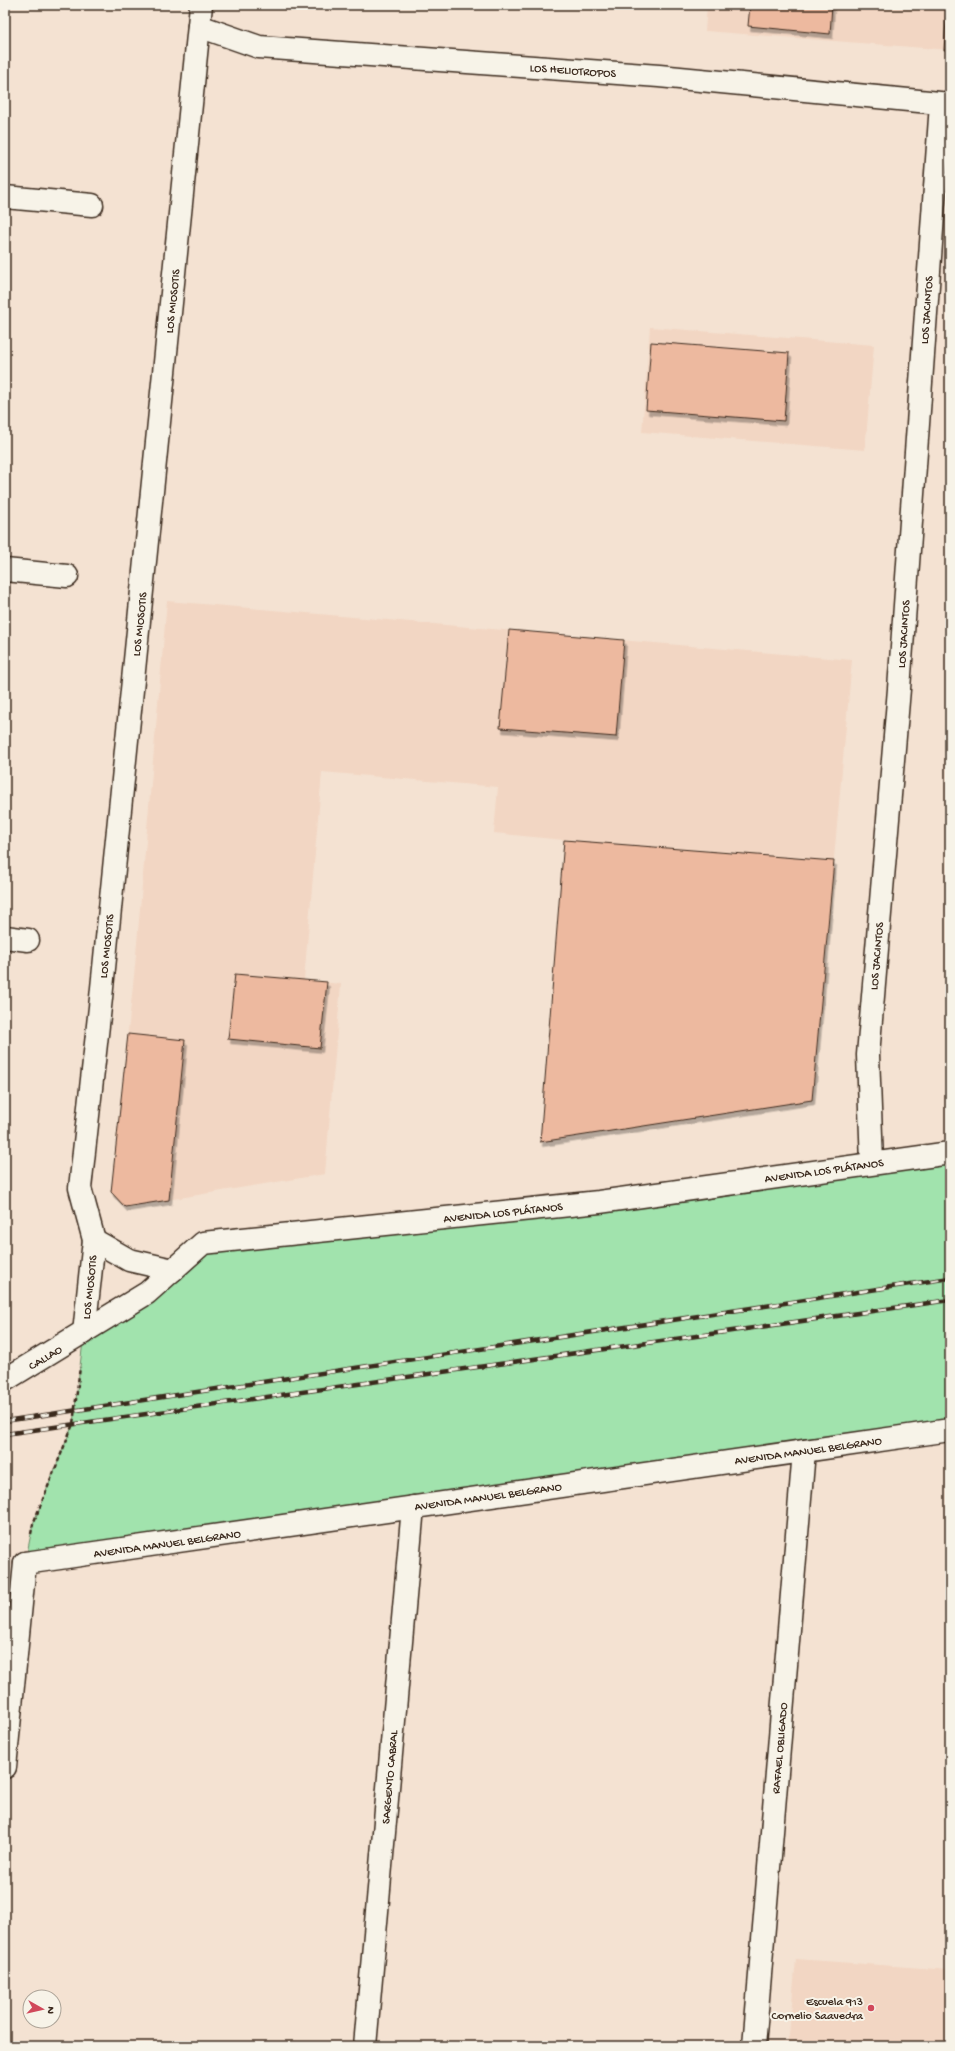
<svg xmlns="http://www.w3.org/2000/svg" width="955" height="2051" font-family="'Gochi Hand',sans-serif">
  <style>
    .built { fill: #f2d6c3 }
    .green { fill: #a1e3ad; stroke: #6e8666 }
    .building { fill: #edb99f; stroke: #3b2a1e; filter: url(#shadow) }
    .lines { fill: none; stroke-linecap: round; stroke-linejoin: round }
    .minor-casing { stroke: #3b2a1e; stroke-width: 25 }
    .secondary-casing { stroke: #3b2a1e; stroke-width: 25 }
    .path { stroke: #3b2a1e; stroke-width: 2.5; stroke-dasharray: 4 3; stroke-linecap: butt }
    .minor { stroke: #f7f3e8; stroke-width: 22 }
    .secondary { stroke: #f7f3e8; stroke-width: 22 }
    .rail-casing { stroke: #3b2a1e; stroke-width: 4.5 }
    .rail { stroke: #f7f3e8; stroke-width: 3; stroke-dasharray: 9; stroke-linecap: butt }
    .poi-dot { fill: #d1495b; stroke: #f7f3e8; stroke-width: 1.5 }
    .labels { text-anchor: middle; stroke-width: 4; stroke-linejoin: round; paint-order: stroke }
    .street-label { font-size: 12px; fill: #3b2a1e; stroke: #f7f3e8 }
    .poi-label { font-size: 12px; fill: #3b2a1e; stroke: #f7f3e8; text-anchor: end }
  </style>
  <defs>
    <filter id="shadow"><feDropShadow dx="2.5" dy="4.5" stdDeviation="0" flood-color="#0004"/></filter>
  </defs>
  <rect width="100%" height="100%" fill="#f4e2d2"/>
  <filter id="ink" filterUnits="userSpaceOnUse"><feTurbulence type="fractalNoise" baseFrequency=".025" numOctaves="2"/><feDisplacementMap in="SourceGraphic" scale="8" xChannelSelector="R" yChannelSelector="G"/><feConvolveMatrix kernelMatrix="1 2 1 2 8 2 1 2 1" color-interpolation-filters="sRGB"/></filter>
  <g filter="url(#ink)">
    <g class="built">
      <polygon points="707,5 950,5 950,50 705,31"/>
      <polygon points="650,327 874,345 865,450 642,432"/>
      <polygon points="167,601 852,660 812,1100 540,1142 564,840 494,833 498,787 322,772 304,980 341,984 325,1174 125,1207 111,1192 135,966"/>
      <polygon points="796,1959 950,1970 950,2046 788,2046"/>
    </g>
    <polygon class="green" points="950,1153 950,1430 25,1563 33,1524 73,1424 84,1333 203,1243"/>
    <g class="building">
      <polygon points="750,5 832,5 830,34 748,26"/>
      <polygon points="947,5 950,5 950,50 944,50"/>
      <polygon points="651,342 789,353 784,421 646,410"/>
      <polygon points="509,630 624,640 616,737 500,728"/>
      <polygon points="564,840 834,861 812,1100 540,1142"/>
      <polygon points="235,974 327,982 320,1048 228,1039"/>
      <polygon points="128,1034 185,1040 169,1200 125,1207 111,1192"/>
    </g>
    <g class="lines">
      <defs>
        <g id="minor">
          <polyline points="199,26 259,47 659,76 950,104"/>
          <polyline points="5,197 92,205"/>
          <polyline points="5,570 67,576"/>
          <polyline points="5,937 28,940"/>
          <polyline points="872,1163 868,1055 899,689 941,104"/>
          <polyline points="94,1240 129,1260 173,1270"/>
          <polyline points="84,1333 94,1240 80,1188 101,998 201,5"/>
          <polyline points="5,1380 147,1293 203,1243 599,1202 950,1153"/>
          <polyline points="5,1767 25,1563"/>
          <polyline points="365,2046 413,1507"/>
          <polyline points="754,2046 804,1451"/>
        </g>
        <polyline id="secondary" points="25,1563 950,1430"/>
      </defs>
      <use href="#minor" class="minor-casing"/>
      <use href="#secondary" class="secondary-casing"/>
      <polyline class="path" points="31,1534 33,1524 73,1424 80,1367"/>
      <use href="#minor" class="minor"/>
      <use href="#secondary" class="secondary"/>
      <defs>
        <g id="rail">
          <polyline points="5,1421 950,1278"/>
          <polyline points="5,1434 950,1300"/>
        </g>
      </defs>
      <use href="#rail" class="rail-casing"/>
      <use href="#rail" class="rail"/>
    </g>
  </g>
  <circle class="poi-dot" cx="871" cy="2008" r="4"/>
  <g class="labels">
    <g class="street-label">
      <text transform="translate(573 70) rotate(4)" y="4">LOS HELIOTROPOS</text>
      <text transform="translate(172 301) rotate(-84)" y="4">LOS MIOSOTIS</text>
      <text transform="translate(926 310) rotate(-86)" y="4">LOS JACINTOS</text>
      <text transform="translate(139 624) rotate(-84)" y="4">LOS MIOSOTIS</text>
      <text transform="translate(903 634) rotate(-86)" y="4">LOS JACINTOS</text>
      <text transform="translate(106 946) rotate(-84)" y="4">LOS MIOSOTIS</text>
      <text transform="translate(876 956) rotate(-85)" y="4">LOS JACINTOS</text>
      <text transform="translate(824 1170) rotate(-8)" y="4">AVENIDA LOS PLÁTANOS</text>
      <text transform="translate(503 1212) rotate(-6)" y="4">AVENIDA LOS PLÁTANOS</text>
      <text transform="translate(89 1287) rotate(-84)" y="4">LOS MIOSOTIS</text>
      <text transform="translate(45 1357) rotate(-31)" y="4">CALLAO</text>
      <text transform="translate(808 1450) rotate(-8)" y="4">AVENIDA MANUEL BELGRANO</text>
      <text transform="translate(488 1496) rotate(-8)" y="4">AVENIDA MANUEL BELGRANO</text>
      <text transform="translate(167 1543) rotate(-8)" y="4">AVENIDA MANUEL BELGRANO</text>
      <text transform="translate(779 1748) rotate(-85)" y="4">RAFAEL OBLIGADO</text>
      <text transform="translate(389 1777) rotate(-85)" y="4">SARGENTO CABRAL</text>
    </g>
    <g class="poi-label">
      <text x="863" y="2005">Escuela 913<tspan x="863" dy="14">Cornelio Saavedra</tspan></text>
    </g>
  </g>
  <rect width="955" height="2051" fill="none" stroke="#f7f3e8" stroke-width="20"/>
  <rect x="10" y="10" width="935" height="2031" fill="none" stroke="#3b2a1e" stroke-width="1.5" filter="url(#ink)"/>
  <g transform="translate(42 2009) rotate(98)"><circle r="19" fill="#f7f3e8" stroke="#aca397"/>
  <path d="M0-3L7 15L0 10L-7 15Z" fill="#d1495b"/>
  <text y="-6" font-size="11" font-weight="bold" text-anchor="middle" fill="#3b2a1e">N</text>
  </g>
</svg>
